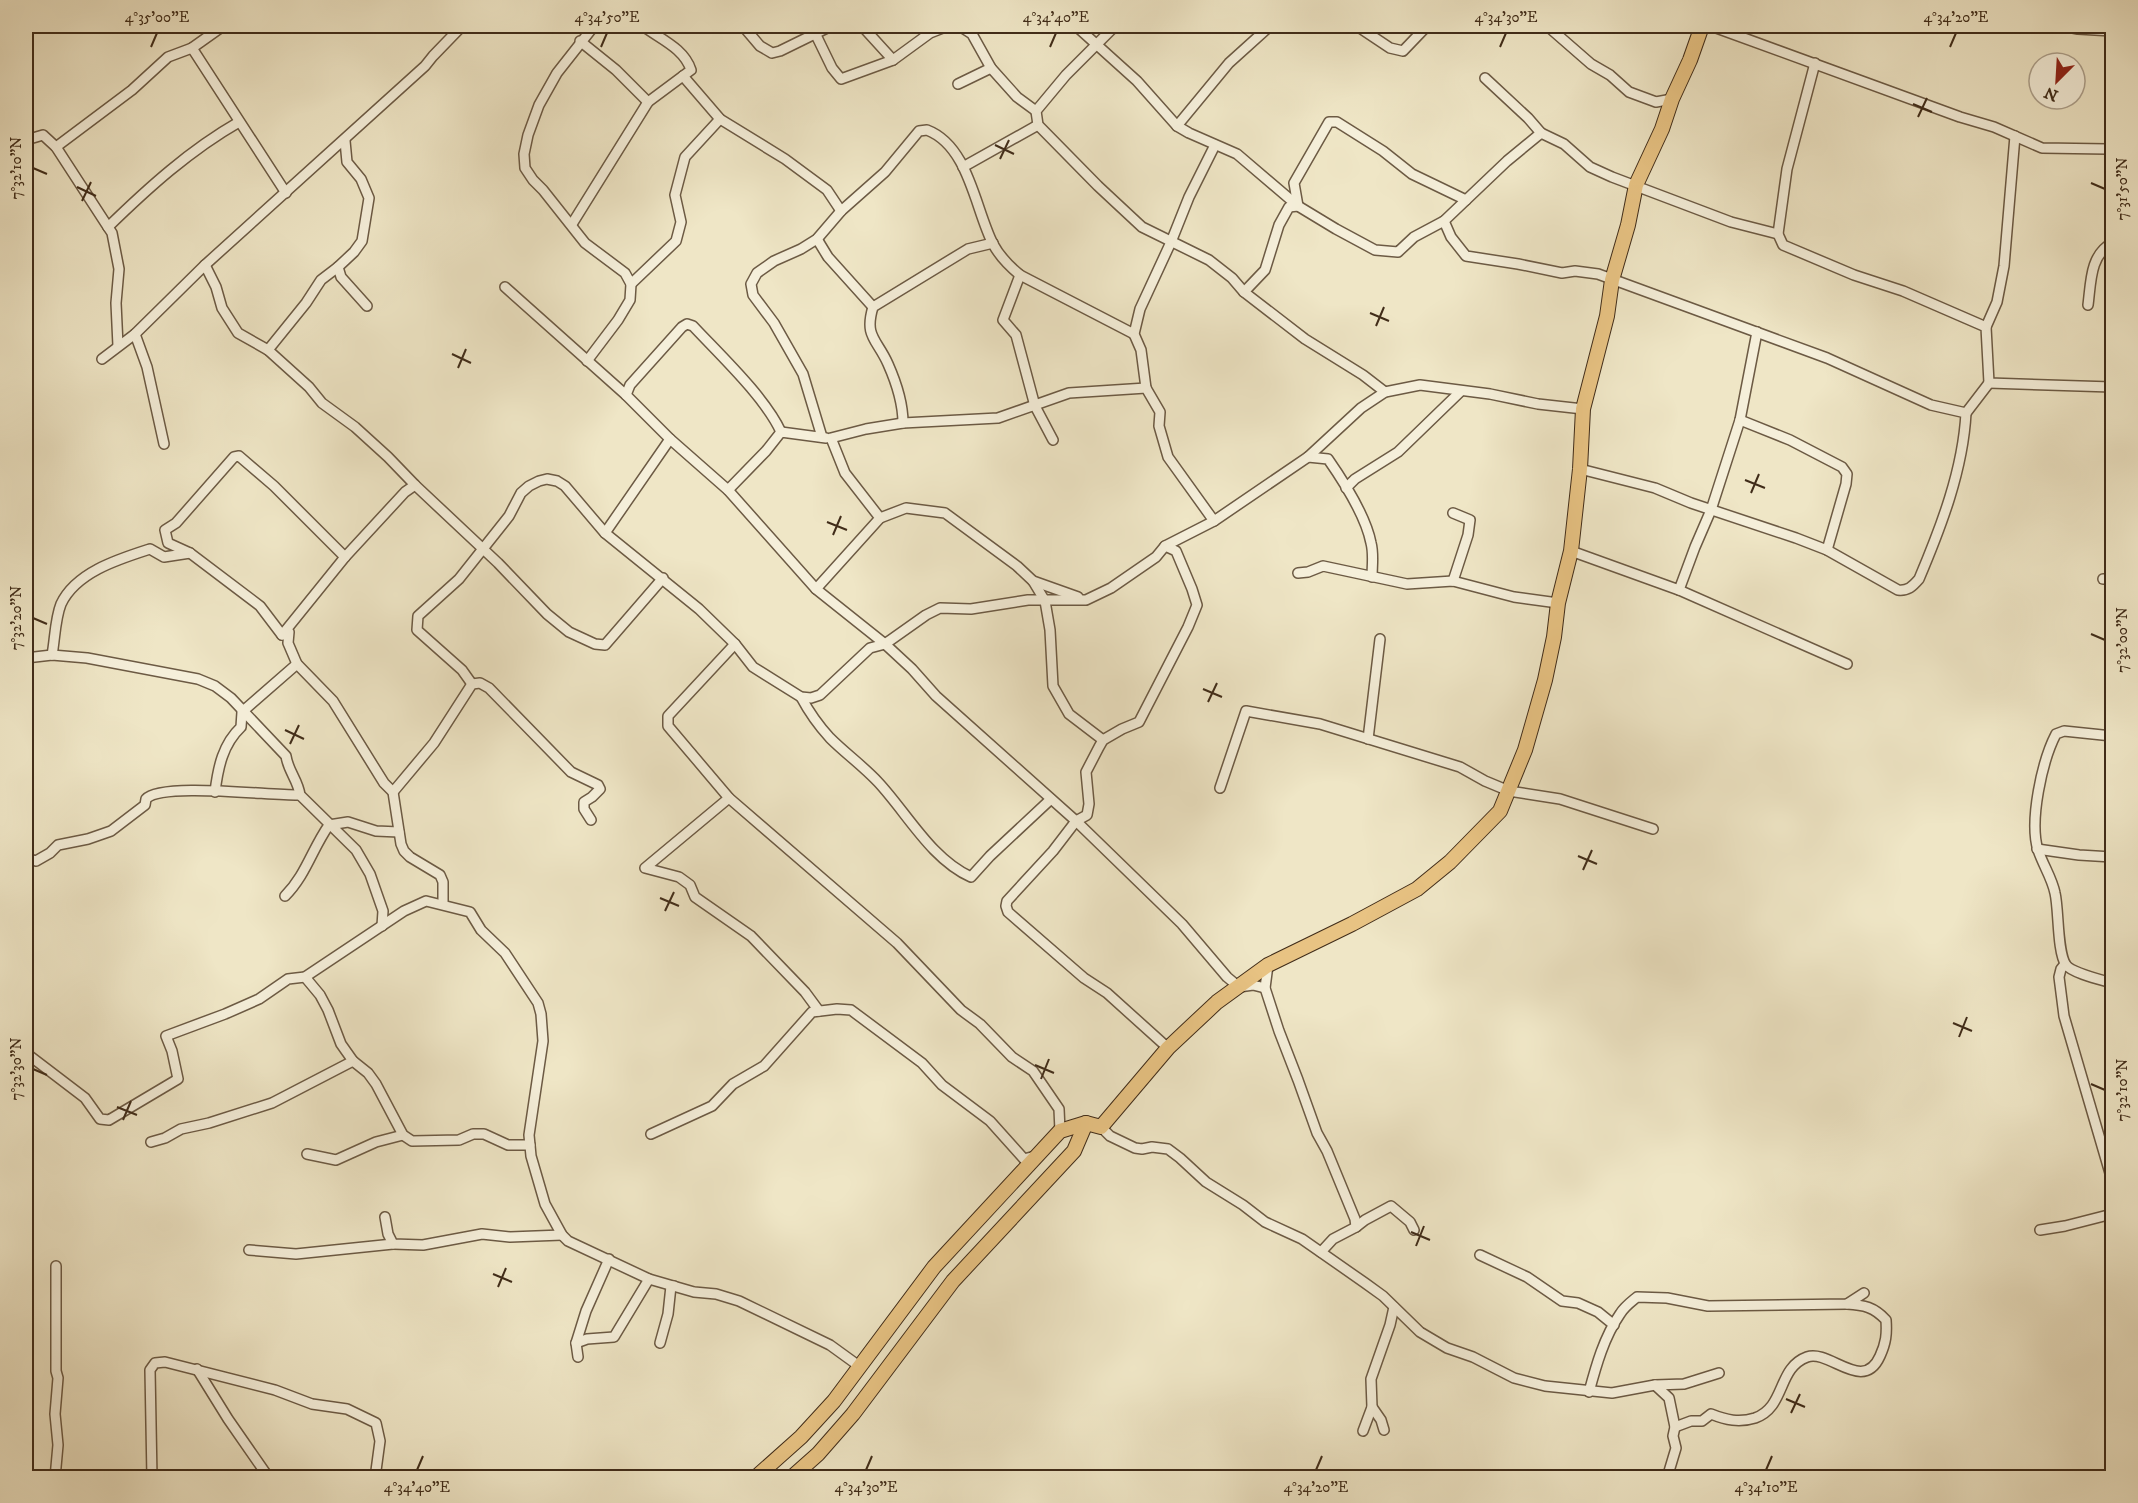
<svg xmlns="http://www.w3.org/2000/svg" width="2138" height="1503" font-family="'IM FELL DW Pica',serif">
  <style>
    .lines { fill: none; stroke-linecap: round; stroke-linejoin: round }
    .street-casing { stroke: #6c5a44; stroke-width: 12 }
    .primary-casing { stroke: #402c19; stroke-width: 16 }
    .street { stroke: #f5efda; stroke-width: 9 }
    .primary { stroke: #e8c383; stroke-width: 14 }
    .ticks { fill: none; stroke: #402c19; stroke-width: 2 }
    .neatline { fill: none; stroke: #402c19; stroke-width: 2 }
    .ticks-label { font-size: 15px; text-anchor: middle; fill: #402c19 }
  </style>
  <rect width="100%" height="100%" fill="#efe6c6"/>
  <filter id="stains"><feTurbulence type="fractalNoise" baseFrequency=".00333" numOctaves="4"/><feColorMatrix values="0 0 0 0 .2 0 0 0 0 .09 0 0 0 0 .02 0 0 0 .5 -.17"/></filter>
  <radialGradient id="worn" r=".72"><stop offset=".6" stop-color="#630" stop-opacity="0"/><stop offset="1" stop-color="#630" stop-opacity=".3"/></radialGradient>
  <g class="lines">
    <defs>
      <g id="street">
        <polyline points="223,26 192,48 286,193"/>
        <polyline points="743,26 760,46 772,53 780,51 831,26"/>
        <polyline points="862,26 893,60"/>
        <polyline points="952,26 961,27 972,34 991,68 1017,97 1036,111"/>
        <polyline points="1076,26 1137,81 1177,126 1189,133 1237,154 1298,206 1336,229 1375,250 1398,252 1414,237 1444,221 1507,161 1541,133 1564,144 1590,167 1612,177 1731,222 1778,234"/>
        <polyline points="1115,26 1066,75 1036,111 1038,125 1098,186 1142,227 1209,260 1232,278 1244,292 1305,339 1363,375 1385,392"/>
        <polyline points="1357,26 1390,48 1403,51 1427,26"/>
        <polyline points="1711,26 1960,117 1994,127 2042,148 2107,149 2112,145"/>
        <polyline points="2063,26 2078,29 2112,31"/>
        <polyline points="1552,30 1591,64 1610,75 1629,92 1656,102 1672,99"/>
        <polyline points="815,33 832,68 841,79 893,60 930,33 948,26"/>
        <polyline points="580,41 616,70 648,102"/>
        <polyline points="1815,63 1787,169 1778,234 1783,245 1854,275 1903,291 1986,327 1989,383 2112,387"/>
        <polyline points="683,76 720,119 785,159 827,190 841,211"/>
        <polyline points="1485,78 1528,118 1541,133"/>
        <polyline points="958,84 991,68"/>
        <polyline points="1177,126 1229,63 1270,26"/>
        <path d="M26,140l17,-5 13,12 52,80c40,-39 82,-77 131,-105"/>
        <polyline points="56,147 132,90 168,57 192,48"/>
        <polyline points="963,167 1038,125"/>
        <path d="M1444,221l7,16 15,19 52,8 44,9 13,-2 23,3 229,84 104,47 35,8c-3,57 -25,114 -47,166 -7,8 -11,12 -21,11l-71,-40 -31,-12 -105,-35 -36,-15 -75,-19"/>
        <path d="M572,224l76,-122 43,-32c-7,-22 -31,-31 -48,-44"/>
        <polyline points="108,227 112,233 119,269 116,303 118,346"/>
        <polyline points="817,239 828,257 873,307"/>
        <polyline points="205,265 425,66 433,56 462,26"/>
        <polyline points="338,267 354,252 362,241 369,198 361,179 347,162 345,141"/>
        <polyline points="1020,275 1003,320 1016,335 1035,406 1053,440"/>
        <polyline points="631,284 676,241 681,222 675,195 685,157 720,119"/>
        <polyline points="505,287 626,395 670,439 728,490 816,589 885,644 912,669 936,696 1076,821 1182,924 1227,977 1239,987 1253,985 1265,988"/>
        <polyline points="1244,292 1265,270 1279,225 1289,207 1298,206 1294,183 1329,122 1337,122 1383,151 1412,174 1466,200"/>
        <path d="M2088,305c3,-23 2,-50 24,-62"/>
        <polyline points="1986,327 1997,302 2004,266 2015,136"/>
        <polyline points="135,334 147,367 164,444"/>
        <polyline points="268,350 306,303 321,280 338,267 341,277 367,306"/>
        <polyline points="102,359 135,334 205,265 216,287 222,308 238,333 268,350 309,387 322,403 355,427 388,457 415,485 498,563 547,614 569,632 595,644 605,645 663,578"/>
        <polyline points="587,361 618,320 630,300 631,284 625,273 585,243 543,190 533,180 525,168 524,154 528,135 539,105 557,73 594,26"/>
        <polyline points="1146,388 1141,350 1134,334 1140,309 1171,242 1189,197 1215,145"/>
        <path d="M626,395l4,-10 52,-58 5,-3 6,2c27,29 72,71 88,106"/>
        <polyline points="1966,413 1989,383"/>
        <polyline points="1740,420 1790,440 1842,467 1847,474 1846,484 1827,550"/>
        <path d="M903,423c0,-20 -7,-41 -15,-59 -11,-25 -24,-27 -15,-57l95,-58 25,-6"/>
        <path d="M822,437l-19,-63 -29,-51 -21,-28 -2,-11 6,-11 17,-12 27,-12 16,-10 24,-28 44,-39 34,-41 8,-1c42,16 48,79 66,114 7,13 16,22 27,31l114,59"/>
        <path d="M1308,457l20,2c16,23 38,58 43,84 3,11 1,23 1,34"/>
        <polyline points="415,485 405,492 345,557 282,635 289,632 288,643 297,664 333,701 384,783 393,792 401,844 404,851 410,857 440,875 443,882 443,904"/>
        <polyline points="1346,488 1355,479 1398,452 1461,391"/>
        <polyline points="728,490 766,451 781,432 826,438"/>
        <polyline points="880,518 906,508 945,513 1017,566 1033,581 1078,597"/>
        <polyline points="605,533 670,439"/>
        <polyline points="1165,546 1176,551 1192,589 1197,605 1188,627 1139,722 1122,729 1103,740 1099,747 1086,772 1089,804 1087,815 1076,821 1053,851 1007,901 1006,906 1008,912 1084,978 1107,993 1168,1048"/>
        <polyline points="1571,551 1679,590 1695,547 1711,510 1740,420 1757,332"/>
        <polyline points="1298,573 1308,572 1323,566 1407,584 1453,581 1514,597 1558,603"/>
        <polyline points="2103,579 2112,579"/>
        <polyline points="1033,581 1045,601 1050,630 1053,686 1069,714 1103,740"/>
        <polyline points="1453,581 1468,535 1470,520 1453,513"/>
        <polyline points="816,589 880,518 845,473 831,438 866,429 903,423 998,418 1069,393 1146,388 1160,412 1159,426 1168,457 1214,521 1308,457 1361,408 1385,392 1420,385 1490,394 1538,404 1583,409"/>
        <polyline points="1679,590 1847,664"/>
        <polyline points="282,635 260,606 190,553 168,543 165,530 176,523 234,457 239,456 274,486 345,557"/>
        <polyline points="735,644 668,716 668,726 729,798 897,943 961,1010 980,1024 1012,1057 1033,1071 1059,1109 1060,1131"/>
        <path d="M52,655c3,-16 3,-36 9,-51 15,-32 58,-45 89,-55l14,8 26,-4"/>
        <path d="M26,658l26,-3 35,3 111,21 17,7 16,12 55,58c2,15 12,24 14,39l56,55 14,24 13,37 -1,15"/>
        <polyline points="472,684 462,670 417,630 418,616 459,579 509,516 521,493 529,486 539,481 547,479 557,481 565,486 605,533 699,609 735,644 753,667 801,697 811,698 820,695 870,648 885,644 926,615 940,608 971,609 1028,600 1086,600 1111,588 1156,557 1165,546 1214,521"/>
        <path d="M801,697c8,15 17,28 29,41 15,15 33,28 48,44 29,31 53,77 93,95l19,-21 61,-57"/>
        <path d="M2112,736l-48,-5 -8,3c-14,27 -27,87 -18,116 5,15 14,28 17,43 4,17 2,59 11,72 6,8 36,15 46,18"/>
        <polyline points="1368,739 1380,639"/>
        <polyline points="1220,788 1246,711 1320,724 1460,767 1485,781 1509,791 1560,799 1653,829"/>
        <path d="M215,792c3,-25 8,-48 26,-65l1,-15 55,-48"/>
        <polyline points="393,792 434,743 472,684 480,683 489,688 571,772 598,785 600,789 592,797 584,802 584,809 591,820"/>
        <polyline points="729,798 645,868 679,877 690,885 695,897 751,936 805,992 819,1011"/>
        <polyline points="2037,849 2079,855 2112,857"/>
        <path d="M26,858l10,3 14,-8 8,-8 30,-6 23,-8 34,-26 1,-6c15,-17 127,-3 154,-4"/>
        <path d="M285,896c21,-21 27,-47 44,-71l19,-3 28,9 23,1"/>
        <polyline points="2065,964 2061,969 2059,977 2064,1016 2112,1180"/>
        <polyline points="1268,965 1265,988 1279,1031 1298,1080 1317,1133 1327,1151 1355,1219 1356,1227 1333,1239 1321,1252"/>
        <polyline points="305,977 320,995 328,1010 341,1044 353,1061 368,1073 376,1084 403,1135 412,1141 459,1140 473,1134 484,1134 508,1145 530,1145"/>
        <polyline points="26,1053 85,1098 100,1119 109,1120 178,1079 172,1051 166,1036 225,1014 259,999 288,979 305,977 404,911 426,901 470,912 481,930 505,953 538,1003 541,1014 543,1041 529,1135 531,1156 545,1204 562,1235 568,1241 649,1279 694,1292 716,1294 739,1301 830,1345 859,1366"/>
        <polyline points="1101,1127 1110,1136 1135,1148 1142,1149 1152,1147 1168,1149 1180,1158 1206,1182 1243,1205 1265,1222 1302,1239 1365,1283 1383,1296 1420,1332 1447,1348 1473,1357 1514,1378 1545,1386 1612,1393 1655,1385 1684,1384 1719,1373"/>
        <polyline points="651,1134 712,1106 733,1084 764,1066 812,1012 837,1009 851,1010 922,1063 942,1085 990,1121 1024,1159 1035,1156"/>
        <polyline points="151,1142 165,1138 181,1129 209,1123 272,1103 353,1061"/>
        <polyline points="307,1154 336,1160 376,1142 403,1135"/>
        <polyline points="385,1217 388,1234 393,1244 423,1245 482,1234 510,1237 562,1235"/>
        <polyline points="1356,1227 1365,1220 1391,1206 1410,1222 1414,1230"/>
        <polyline points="2040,1230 2065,1226 2112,1214"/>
        <polyline points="249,1250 296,1254 393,1244"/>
        <polyline points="1480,1255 1527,1277 1562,1301 1578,1303 1598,1312 1614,1325"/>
        <polyline points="576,1343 587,1339 614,1337 649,1279"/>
        <polyline points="660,1343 668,1314 671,1286 674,1286"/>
        <polyline points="578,1357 576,1343 586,1311 609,1259"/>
        <polyline points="197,1369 228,1419 269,1478"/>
        <polyline points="1655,1385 1669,1398 1675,1427 1673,1436 1676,1448 1667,1478"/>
        <path d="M1589,1392c7,-26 15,-55 31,-78 4,-7 11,-12 17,-17l30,1 41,8 139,-2 17,-11"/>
        <polyline points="1372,1407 1381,1420 1384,1430"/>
        <path d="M1675,1427l16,-6h11l9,-7c15,6 28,9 44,4 31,-11 22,-50 52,-61 23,-8 56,37 73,-1 6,-13 7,-22 6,-36 -12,-13 -22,-15 -39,-16"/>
        <polyline points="1363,1431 1372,1407 1371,1379 1390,1325 1394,1307"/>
        <polyline points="55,1478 58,1445 55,1414 58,1378 56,1371 56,1266"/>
        <polyline points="152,1478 150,1370 155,1363 165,1362 275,1390 312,1404 347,1409 376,1423 380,1441 375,1478"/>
      </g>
      <g id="primary">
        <polyline points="755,1478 801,1437 834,1401 934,1267 1060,1131 1086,1123 1101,1127 1168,1048 1217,1002 1268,965 1352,924 1417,889 1450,862 1500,811 1525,750 1545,680 1554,637 1558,603 1571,551 1580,469 1583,409 1607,316 1612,280 1628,225 1636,185 1662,129 1672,99 1690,60 1702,26"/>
        <polyline points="791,1478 818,1454 853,1414 953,1281 1074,1151 1086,1123"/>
      </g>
    </defs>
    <use href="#street" class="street-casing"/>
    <use href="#primary" class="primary-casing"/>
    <use href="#street" class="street"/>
    <use href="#primary" class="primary"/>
  </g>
  <path class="ticks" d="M151,47l6,-14M601,47l6,-14M1050,47l6,-14M1500,47l6,-14M1950,47l6,-14M1913,104l19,8M1918,117l9,-19M995,145l19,9M1000,159l9,-19M33,168l14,6M2091,183l14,6M77,187l19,9M82,201l9,-19M1370,313l19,8M1376,326l8,-19M452,354l19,9M458,368l8,-19M1745,480l20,8M1751,493l8,-19M827,522l20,8M833,535l8,-19M33,618l14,6M2091,634l14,6M1203,689l19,8M1208,702l9,-19M285,730l19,9M290,744l9,-19M1578,856l19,8M1583,870l9,-20M660,898l19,8M665,911l9,-19M1953,1023l19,8M1959,1037l8,-20M1035,1065l19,8M33,1069l14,6M1041,1079l8,-20M2091,1084l14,6M117,1107l20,8M123,1120l8,-19M1411,1232l19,8M1416,1246l8,-20M493,1274l19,8M498,1287l8,-19M1786,1399l19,8M1791,1413l9,-19M417,1470l6,-14M866,1470l6,-14M1316,1470l6,-14M1766,1470l6,-14"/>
  <rect width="2138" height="1503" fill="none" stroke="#efe6c6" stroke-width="66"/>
  <g transform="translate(2057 81) rotate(204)"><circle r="28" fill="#f5efda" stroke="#ada18d" stroke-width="1.5"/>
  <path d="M0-4.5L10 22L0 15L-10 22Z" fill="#8f2418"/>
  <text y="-9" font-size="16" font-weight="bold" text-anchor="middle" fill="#402c19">N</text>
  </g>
  <rect x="33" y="33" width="2072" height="1437" class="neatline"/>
  <g class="ticks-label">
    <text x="157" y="22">4°35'00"E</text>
    <text x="607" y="22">4°34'50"E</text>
    <text x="1056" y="22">4°34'40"E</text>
    <text x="1506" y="22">4°34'30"E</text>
    <text x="1956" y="22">4°34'20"E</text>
    <text transform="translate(16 168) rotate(-90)" y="5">7°32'10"N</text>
    <text transform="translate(2122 189) rotate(-90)" y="5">7°31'50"N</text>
    <text transform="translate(16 618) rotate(-90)" y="5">7°32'20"N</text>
    <text transform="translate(2122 640) rotate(-90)" y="5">7°32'00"N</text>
    <text transform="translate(16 1069) rotate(-90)" y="5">7°32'30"N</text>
    <text transform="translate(2122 1090) rotate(-90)" y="5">7°32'10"N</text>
    <text x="417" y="1492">4°34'40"E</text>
    <text x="866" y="1492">4°34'30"E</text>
    <text x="1316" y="1492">4°34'20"E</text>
    <text x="1766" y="1492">4°34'10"E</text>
  </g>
  <rect width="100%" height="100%" filter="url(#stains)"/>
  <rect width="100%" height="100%" fill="url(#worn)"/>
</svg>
